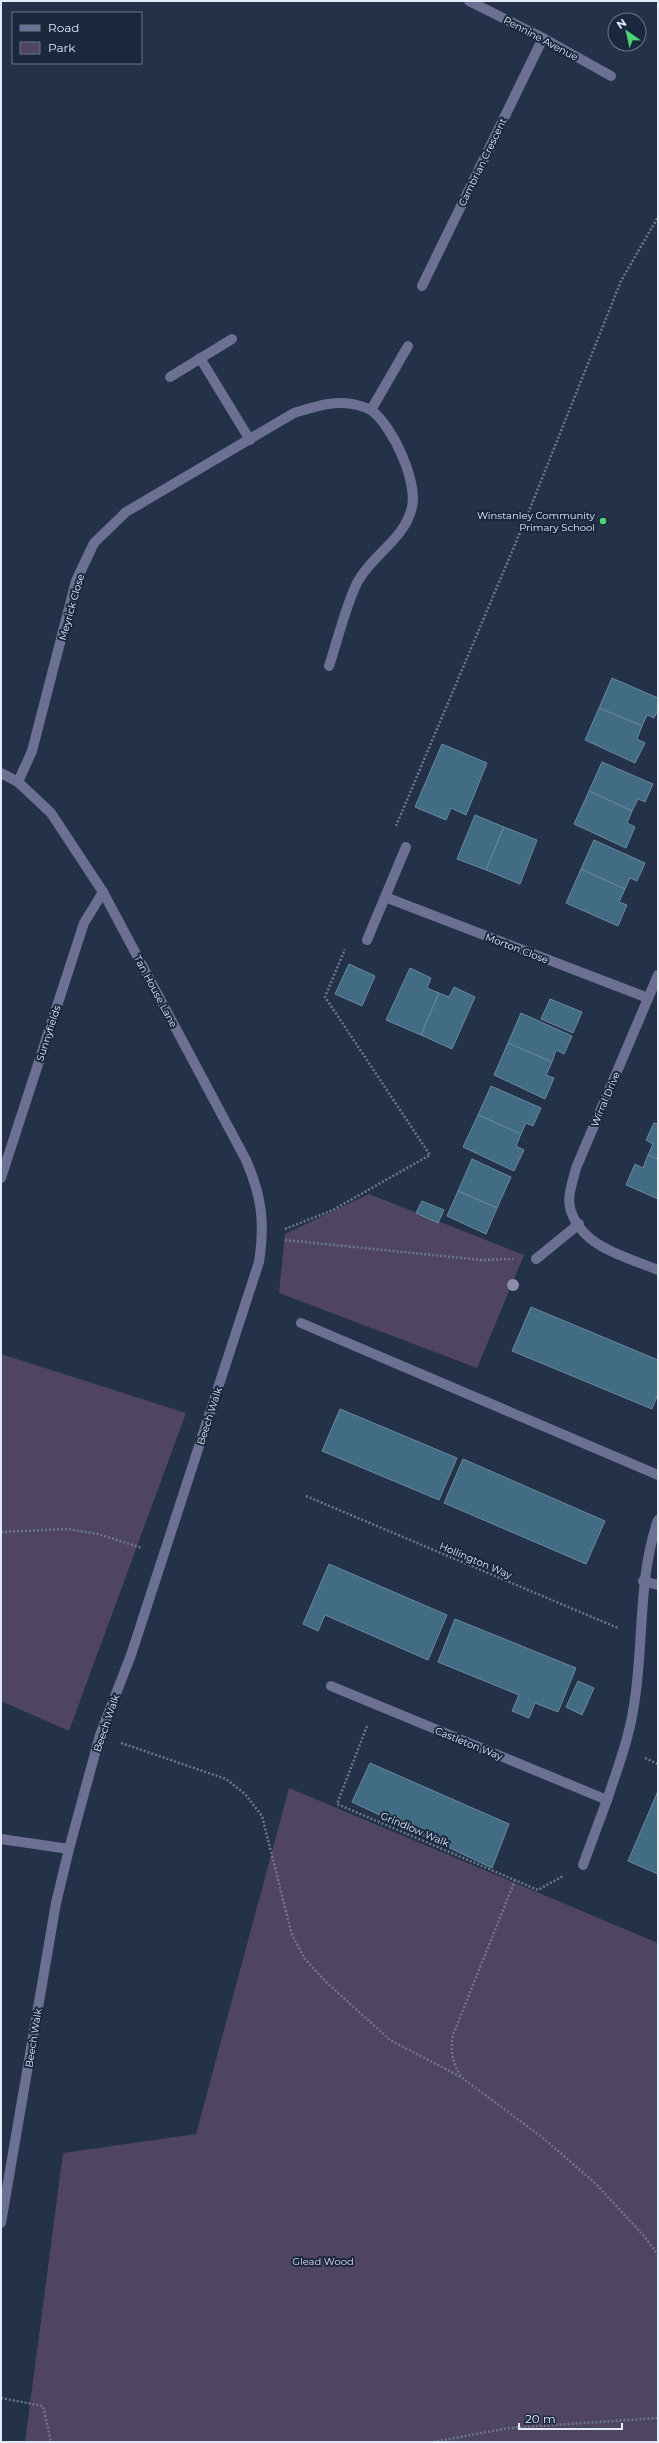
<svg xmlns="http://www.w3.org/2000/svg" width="659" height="2443" font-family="Montserrat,sans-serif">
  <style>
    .green { fill: #4f4462 }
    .building { fill: #426b84; stroke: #6b899c }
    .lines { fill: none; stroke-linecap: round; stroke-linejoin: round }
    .path { stroke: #6b788b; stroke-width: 2.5; stroke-dasharray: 2 2; stroke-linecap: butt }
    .minor { stroke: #6c7093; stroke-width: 10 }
    .tree { fill: #8d8cac }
    .poi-dot { fill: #4dd676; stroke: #19283d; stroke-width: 1.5 }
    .labels { text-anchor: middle; stroke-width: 4; stroke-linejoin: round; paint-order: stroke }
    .street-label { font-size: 10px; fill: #e1ebf9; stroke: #19283d }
    .poi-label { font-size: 10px; fill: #e1ebf9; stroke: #19283d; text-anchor: end }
    .park-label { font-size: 10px; fill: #e3d6fd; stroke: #19283d }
  </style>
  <rect width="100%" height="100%" fill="#233248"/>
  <g class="green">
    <polygon points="369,1194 524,1255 477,1368 279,1293 285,1234"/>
    <polygon points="1,1354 186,1413 69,1731 1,1701"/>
    <polygon points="289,1788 658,1943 658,2442 25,2442 63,2153 196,2134"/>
  </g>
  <g class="building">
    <polygon points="612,678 658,698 658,710 654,718 647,715 642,726 599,708"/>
    <polygon points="599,708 642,726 637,739 645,743 635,763 585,740"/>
    <polygon points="442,744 487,763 466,815 451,808 446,820 415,807"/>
    <polygon points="602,762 653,784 645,802 638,799 632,811 589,791"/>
    <polygon points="589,791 632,811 627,823 635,827 626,848 574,824"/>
    <polygon points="475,815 504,827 486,870 457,859"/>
    <polygon points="504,827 537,840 520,884 486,870"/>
    <polygon points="594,840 645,863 637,881 630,878 625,889 581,869"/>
    <polygon points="581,869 625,889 619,902 627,905 618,926 566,903"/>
    <polygon points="349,964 375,976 362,1006 335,994"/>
    <polygon points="410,968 431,978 427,988 439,993 421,1035 386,1020"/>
    <polygon points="454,987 475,997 452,1049 421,1035 439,993 449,997"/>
    <polygon points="550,999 582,1012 573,1033 541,1019"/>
    <polygon points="521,1013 572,1036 564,1054 556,1050 552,1062 508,1043"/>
    <polygon points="508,1043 552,1062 546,1075 554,1078 545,1099 494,1075"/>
    <polygon points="491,1086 541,1108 533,1126 526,1123 521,1134 478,1115"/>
    <polygon points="478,1115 521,1134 516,1146 524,1150 514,1171 463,1147"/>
    <polygon points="654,1123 658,1124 658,1159 648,1155 653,1144 646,1140"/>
    <polygon points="648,1155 658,1159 658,1199 626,1185 635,1164 643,1168"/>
    <polygon points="472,1159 511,1177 497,1208 458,1191"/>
    <polygon points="458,1191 497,1208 486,1234 447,1216"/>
    <polygon points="422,1201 444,1210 438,1223 416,1213"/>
    <polygon points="531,1307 658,1360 658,1394 652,1409 512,1351"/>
    <polygon points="340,1409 457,1458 439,1500 322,1451"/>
    <polygon points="463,1459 605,1521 586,1564 444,1503"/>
    <polygon points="329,1564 447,1615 428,1660 325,1615 318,1631 303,1624"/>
    <polygon points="455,1619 576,1668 558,1712 535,1703 529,1718 512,1711 519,1695 438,1662"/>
    <polygon points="578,1681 594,1688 582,1715 566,1707"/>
    <polygon points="370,1763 509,1824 492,1868 352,1802"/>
    <polygon points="658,1791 658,1874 628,1861"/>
  </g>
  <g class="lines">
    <g class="path">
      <polyline points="396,826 527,516 621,281 658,217"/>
      <polyline points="285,1229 333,1210 430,1155 325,997 345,949"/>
      <polyline points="285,1240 482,1260 513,1259"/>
      <polyline points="306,1496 618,1628"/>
      <polyline points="1,1532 67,1529 98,1534 142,1548"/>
      <polyline points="367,1726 337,1804 538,1890 563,1876"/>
      <polyline points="121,1743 226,1779 245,1794 262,1816 292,1935 305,1959 326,1982 390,2040 461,2077 543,2138 595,2183 644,2236 658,2255"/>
      <polyline points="645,1758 658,1764"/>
      <path d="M461,2076c-9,-14 -11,-24 -8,-41l62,-155"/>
      <polyline points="1,2398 43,2406 51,2442"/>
      <polyline points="433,2442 509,2428 658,2418"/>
    </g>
    <g class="minor">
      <polyline points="469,1 543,38 611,76"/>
      <polyline points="422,286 543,38"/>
      <polyline points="200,358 250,440"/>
      <polyline points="170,377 232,339"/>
      <polyline points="371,410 408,346"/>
      <path d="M1,773l17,9 33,31 52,79 143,268c16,37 19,63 13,102l-128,393 -31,80 -31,114 -13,54 -55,320"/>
      <path d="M18,782l14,-31 44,-170 18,-38 32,-31 168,-99c20,-6 42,-14 63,-8 4,1 10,3 14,5 22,16 49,75 40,101 -9,30 -40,45 -54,72 -11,22 -20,59 -28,83"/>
      <polyline points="385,897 648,998"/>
      <polyline points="367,940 406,847"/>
      <path d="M658,975l-82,193c-3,13 -10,30 -5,43 12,37 56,46 87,59"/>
      <polyline points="1,1178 84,923 103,892"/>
      <polyline points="536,1259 579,1224"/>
      <polyline points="301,1323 658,1475"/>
      <polyline points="643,1581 658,1585"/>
      <path d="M331,1686l276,114c11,-33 24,-67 28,-102 9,-60 3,-120 23,-178"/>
      <polyline points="1,1839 69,1849"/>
      <polyline points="583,1865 607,1800"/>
    </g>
  </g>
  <circle class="tree" cx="513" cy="1285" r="6"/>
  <circle class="poi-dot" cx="603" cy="521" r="4"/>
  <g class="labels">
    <g class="street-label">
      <text transform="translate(541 38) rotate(28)" y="4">Pennine Avenue</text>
      <text transform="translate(482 162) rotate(-64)" y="4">Cambrian Crescent</text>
      <text transform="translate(71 607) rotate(-74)" y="4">Meyrick Close</text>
      <text transform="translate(517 948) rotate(21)" y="4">Morton Close</text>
      <text transform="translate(156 991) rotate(62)" y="4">Tan House Lane</text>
      <text transform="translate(48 1033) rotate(-72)" y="4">Sunnyfields</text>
      <text transform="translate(605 1099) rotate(-67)" y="4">Wirral Drive</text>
      <text transform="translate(209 1416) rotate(-72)" y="4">Beech Walk</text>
      <text transform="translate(476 1560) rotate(23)" y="4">Hollington Way</text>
      <text transform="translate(106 1723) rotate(-71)" y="4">Beech Walk</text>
      <text transform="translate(469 1743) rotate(22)" y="4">Castleton Way</text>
      <text transform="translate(415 1829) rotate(23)" y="4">Grindlow Walk</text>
      <text transform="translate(33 2038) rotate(-81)" y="4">Beech Walk</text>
    </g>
    <g class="poi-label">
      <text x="595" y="519">Winstanley Community<tspan x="595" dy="12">Primary School</tspan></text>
    </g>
    <g class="park-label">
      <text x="323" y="2265">Glead Wood</text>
    </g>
  </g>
  <rect width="659" height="2443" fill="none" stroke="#e1ebf9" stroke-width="4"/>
  <rect x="12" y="12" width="130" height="52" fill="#19283d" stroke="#697688"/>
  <rect x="20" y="25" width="20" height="6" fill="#6c7093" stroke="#697688"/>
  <text x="48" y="32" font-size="12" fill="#e1ebf9">Road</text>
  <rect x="20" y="42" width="20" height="12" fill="#4f4462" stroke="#697688"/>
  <text x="48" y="52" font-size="12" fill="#e1ebf9">Park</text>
  <g transform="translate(627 32) rotate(326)"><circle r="19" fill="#19283d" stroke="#697688"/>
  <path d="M0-3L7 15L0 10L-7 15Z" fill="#4dd676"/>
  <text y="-6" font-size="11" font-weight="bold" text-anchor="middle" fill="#e1ebf9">N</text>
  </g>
  <path d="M519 2423v6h103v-6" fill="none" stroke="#e1ebf9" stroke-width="2"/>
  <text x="525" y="2423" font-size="12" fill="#e1ebf9" stroke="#19283d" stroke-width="3" paint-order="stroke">20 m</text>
</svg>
